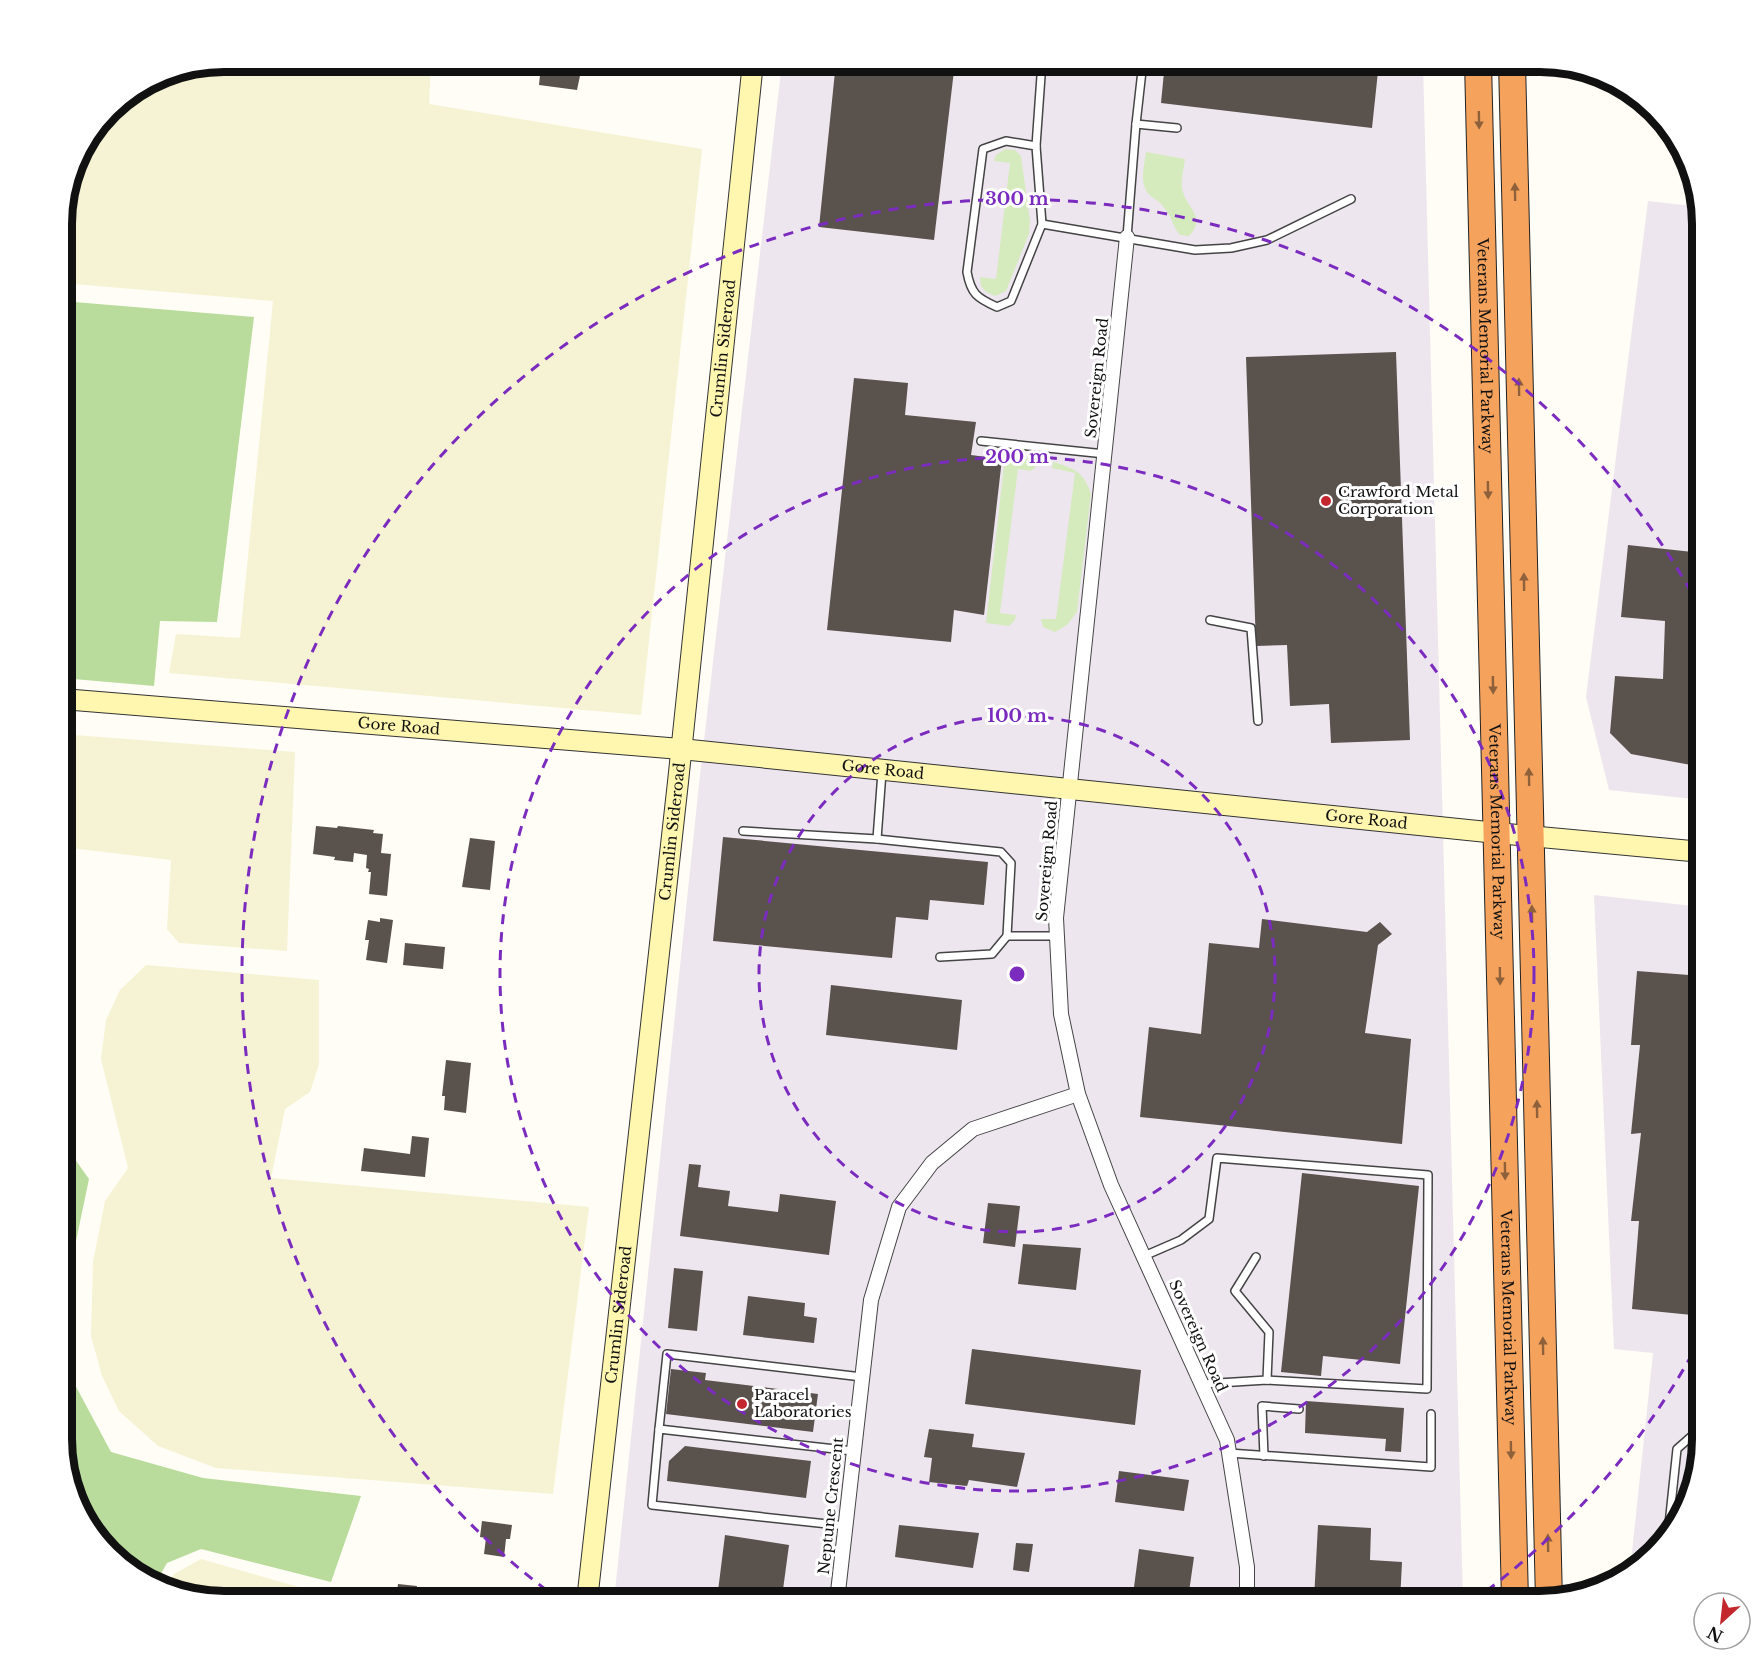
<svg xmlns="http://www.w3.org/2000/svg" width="1764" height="1663" font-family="'Libre Baskerville',serif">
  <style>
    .industrial { fill: #eee6ef }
    .farmland { fill: #f6f3d4 }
    .green { fill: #d5ebbd }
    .forest { fill: #b9dc9c }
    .building { fill: #5a524d }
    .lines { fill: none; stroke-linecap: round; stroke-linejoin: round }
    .lane-casing { stroke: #444; stroke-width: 10 }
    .street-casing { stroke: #444; stroke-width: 16 }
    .secondary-casing { stroke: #333; stroke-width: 22 }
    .highway-casing { stroke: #222; stroke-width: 28 }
    .lane { stroke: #fff; stroke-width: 7 }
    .street { stroke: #fff; stroke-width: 14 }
    .secondary { stroke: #fff6b0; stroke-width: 20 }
    .highway { stroke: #f5a25d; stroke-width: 26 }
    .oneway { fill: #8e613b }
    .ring { fill: none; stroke: #7b2cbf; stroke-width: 3; stroke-dasharray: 10 8 }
    .poi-dot { fill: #c4262e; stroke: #fff; stroke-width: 2 }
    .labels { text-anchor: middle; stroke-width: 6; stroke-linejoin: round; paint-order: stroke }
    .street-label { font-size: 15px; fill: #111; stroke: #fff }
    .poi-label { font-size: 15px; fill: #111; stroke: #fff; text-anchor: start }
    .rim { fill: none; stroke: #111; stroke-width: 8 }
    .centre { fill: #7b2cbf; stroke: #fff; stroke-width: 3 }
    .ring-label { font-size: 18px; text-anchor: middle; font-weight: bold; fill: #7b2cbf; stroke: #fff; stroke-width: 6; stroke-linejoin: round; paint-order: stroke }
  </style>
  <rect width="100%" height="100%" fill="#fffdf5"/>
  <g class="industrial">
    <polygon points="782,62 1423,62 1463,1601 614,1601 699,784"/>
    <polygon points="1648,201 1701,207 1702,214 1702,800 1609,790 1586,697"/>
    <polygon points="1594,895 1702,907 1702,1439 1690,1502 1655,1554 1630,1571 1653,1353 1614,1349"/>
  </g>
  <g class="farmland">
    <polygon points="224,62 431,62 429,104 702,149 641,715 169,673 176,634 240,638 273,301 62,283 62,213 78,152 117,102 162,74"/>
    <polygon points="62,734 295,752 287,951 179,943 167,929 171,860 62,847"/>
    <polygon points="146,965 319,980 319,1064 310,1092 285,1109 271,1178 589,1207 553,1494 216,1468 158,1446 119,1411 102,1376 91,1336 93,1262 105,1201 128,1168 101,1059 106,1020 120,990"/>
    <polygon points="201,1559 274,1580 348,1601 224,1601 164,1590 174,1574"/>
    <polygon points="469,1593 538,1601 433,1601"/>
  </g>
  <g class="green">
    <polygon points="1005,149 1015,150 1021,156 1030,221 1029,234 1006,291 995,296 986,292 981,286 980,277 996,279 1010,163 994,161 996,155"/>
    <path d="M1146,152l39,7c-1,8 -4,20 -3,29 3,20 26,28 7,48l-9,-1c-7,-8 -8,-17 -14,-25 -4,-6 -8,-9 -14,-13 -14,-11 -8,-29 -6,-45z"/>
    <polygon points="1005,457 1031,459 1036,467 1031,471 1018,469 1000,613 1016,615 1015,620 1009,626 986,623"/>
    <path d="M1053,462c21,6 31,10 38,32l-14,118 -10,13 -12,7 -12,-5 -2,-8h15l19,-146 -23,-5z"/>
  </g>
  <g class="forest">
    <polygon points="62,301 254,317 217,622 160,621 154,686 62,678"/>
    <polygon points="62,1141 89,1179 67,1284 73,1381 111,1452 203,1478 361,1496 331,1582 201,1549 167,1563 155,1584 109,1554 74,1502 62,1449"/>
  </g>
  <g class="building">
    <polygon points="546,62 578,62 578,66 580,67 581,71 577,90 539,85 540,75 545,75"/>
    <polygon points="836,62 955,62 934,240 819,227"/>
    <polygon points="1165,62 1379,62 1372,128 1161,103"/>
    <polygon points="1396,352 1410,740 1331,743 1329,704 1290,706 1287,645 1256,646 1246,357"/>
    <polygon points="854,378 908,383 905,415 976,422 971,455 1002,459 984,615 954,610 951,642 827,630"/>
    <polygon points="1628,545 1702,553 1702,767 1631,754 1610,733 1615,676 1663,679 1665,621 1621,617"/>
    <polygon points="316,826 337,828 338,826 374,830 373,833 383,834 381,853 391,854 387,896 369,894 371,872 368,872 369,869 366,868 367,855 354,853 353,862 334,860 335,857 313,854"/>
    <polygon points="723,837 988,862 984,905 930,900 928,920 896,917 892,958 713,941"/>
    <polygon points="470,838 495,841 490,890 462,887"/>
    <polygon points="380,918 393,920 387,963 366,960 369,940 365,940 368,920 380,922"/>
    <polygon points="1262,919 1367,932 1380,922 1392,934 1378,945 1365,1033 1411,1039 1402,1144 1140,1117 1149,1027 1201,1034 1209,943 1259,948"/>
    <polygon points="405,943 445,947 443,969 403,965"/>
    <polygon points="1637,971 1702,976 1702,1316 1632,1309 1639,1221 1631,1221 1641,1133 1631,1134 1640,1045 1631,1045"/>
    <polygon points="831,985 962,1000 957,1050 826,1035"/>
    <polygon points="446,1060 471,1063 466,1113 444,1110 445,1096 442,1096"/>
    <polygon points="412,1136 429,1138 425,1177 361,1171 364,1148 410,1154"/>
    <polygon points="689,1164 701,1165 698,1187 730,1191 728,1206 778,1212 780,1194 836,1201 829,1255 680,1236"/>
    <polygon points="1302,1173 1419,1186 1400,1364 1323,1356 1321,1376 1281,1372"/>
    <polygon points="988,1203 1020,1206 1015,1247 983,1243"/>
    <polygon points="1023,1244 1081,1248 1076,1290 1018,1284"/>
    <polygon points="674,1268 703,1271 697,1331 668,1328"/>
    <polygon points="748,1296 805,1303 804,1316 817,1318 814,1343 743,1335"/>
    <polygon points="972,1349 1141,1370 1135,1425 965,1404"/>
    <polygon points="671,1369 706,1373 705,1380 818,1394 813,1432 666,1414"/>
    <polygon points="1306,1401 1404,1408 1401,1452 1385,1451 1386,1439 1305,1433"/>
    <polygon points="929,1429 974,1434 972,1447 1025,1453 1017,1487 969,1480 967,1486 929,1482 932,1458 924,1457"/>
    <polygon points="685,1446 811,1461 806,1498 667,1481 669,1461"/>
    <polygon points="1119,1471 1189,1480 1184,1511 1115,1502"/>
    <polygon points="482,1521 512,1525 510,1539 506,1539 504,1557 484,1554 486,1538 480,1537"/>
    <polygon points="899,1525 979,1533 973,1568 895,1557"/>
    <polygon points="1318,1525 1371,1528 1370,1560 1402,1562 1400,1601 1314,1599"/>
    <polygon points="725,1535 789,1545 782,1597 718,1591"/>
    <polygon points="1016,1543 1033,1544 1029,1572 1013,1570"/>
    <polygon points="1139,1549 1194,1557 1189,1592 1134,1587"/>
    <polygon points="398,1584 417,1586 415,1601 396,1601"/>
    <polygon points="889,1588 995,1600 995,1601 887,1601"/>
  </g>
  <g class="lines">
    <defs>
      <g id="lane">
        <polyline points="1136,124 1177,128"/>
        <path d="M1006,141l30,5 6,78 -31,77 -14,6c-20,-9 -26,-13 -30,-35l16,-123z"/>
        <polyline points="1036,146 1042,62"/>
        <polyline points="1042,224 1195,250 1231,248 1267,240 1351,199"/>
        <polyline points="1127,237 1136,124 1143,62"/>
        <polyline points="981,441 1105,454"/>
        <polyline points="1210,620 1251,628 1258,721"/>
        <polyline points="743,831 877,839 1001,852 1011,863 1007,936"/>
        <polyline points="877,839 882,772"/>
        <polyline points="940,957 992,954 1007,936 1057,936"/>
        <polyline points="1144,1256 1181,1240 1209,1219 1217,1158 1428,1175 1427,1389 1267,1380 1202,1384"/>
        <polyline points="1256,1257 1235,1291 1269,1332 1267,1380"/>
        <polyline points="659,1429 667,1354 862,1377"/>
        <polyline points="1229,1453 1431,1467 1431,1414"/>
        <polyline points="1264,1456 1262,1406 1299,1409"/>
        <polyline points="846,1526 652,1505 659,1429 853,1451"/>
        <polyline points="1668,1534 1677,1449 1694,1434 1702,1430"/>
      </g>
      <g id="street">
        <polyline points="1127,237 1056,918 1061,1014 1078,1094 1111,1185 1227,1440 1247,1567 1247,1601"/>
        <polyline points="837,1601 871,1300 899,1207 932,1163 973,1129 1078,1094"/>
      </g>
      <g id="secondary">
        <path id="s1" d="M62,699l619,50 816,84 205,19"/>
        <path id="s2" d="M587,1601l91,-819 75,-720"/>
      </g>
      <g id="highway">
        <path id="s3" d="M1478,62l37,1539"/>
        <polyline points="1512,62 1549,1601"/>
      </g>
    </defs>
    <use href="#lane" class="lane-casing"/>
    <use href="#street" class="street-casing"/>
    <use href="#secondary" class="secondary-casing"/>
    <use href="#highway" class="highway-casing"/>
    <use href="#lane" class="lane"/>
    <use href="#street" class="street"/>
    <use href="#secondary" class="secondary"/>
    <use href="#highway" class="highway"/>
  </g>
  <defs><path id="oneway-solid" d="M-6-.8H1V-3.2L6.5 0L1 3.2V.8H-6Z" transform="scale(1.5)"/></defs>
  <g class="oneway">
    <use href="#oneway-solid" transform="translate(1479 120) rotate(89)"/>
    <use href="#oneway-solid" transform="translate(1515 192) rotate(-91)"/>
    <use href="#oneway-solid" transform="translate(1519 387) rotate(-91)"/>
    <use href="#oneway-solid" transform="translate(1488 490) rotate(89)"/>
    <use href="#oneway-solid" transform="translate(1524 582) rotate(-91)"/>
    <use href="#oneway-solid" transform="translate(1493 685) rotate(89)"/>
    <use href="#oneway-solid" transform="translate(1529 777) rotate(-91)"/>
    <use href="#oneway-solid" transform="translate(1532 914) rotate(-91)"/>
    <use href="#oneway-solid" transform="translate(1500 976) rotate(89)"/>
    <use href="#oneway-solid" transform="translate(1537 1109) rotate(-91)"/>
    <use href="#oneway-solid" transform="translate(1505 1171) rotate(89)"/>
    <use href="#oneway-solid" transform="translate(1543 1346) rotate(-91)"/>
    <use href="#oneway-solid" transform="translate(1511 1450) rotate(89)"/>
    <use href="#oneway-solid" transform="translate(1548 1543) rotate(-91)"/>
  </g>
  <g class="ring">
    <circle cx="1017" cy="974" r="258"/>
    <circle cx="1017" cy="974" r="517"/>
    <path d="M1701 1338A775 775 0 0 1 1473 1601M561 1601A775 775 0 1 1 1701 610"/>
  </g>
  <g class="poi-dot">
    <circle cx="1326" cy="501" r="6"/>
    <circle cx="742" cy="1404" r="6"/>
  </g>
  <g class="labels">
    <g class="street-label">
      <text dy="5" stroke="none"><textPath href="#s3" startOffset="284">Veterans Memorial Parkway</textPath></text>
      <text dy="5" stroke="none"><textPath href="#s2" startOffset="1260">Crumlin Sideroad</textPath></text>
      <text transform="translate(1097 378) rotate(-84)" y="5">Sovereign Road</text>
      <text dy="5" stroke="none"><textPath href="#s1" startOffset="338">Gore Road</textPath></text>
      <text dy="5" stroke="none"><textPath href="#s1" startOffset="824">Gore Road</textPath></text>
      <text dy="5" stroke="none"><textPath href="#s1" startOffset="1310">Gore Road</textPath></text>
      <text dy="5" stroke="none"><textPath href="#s3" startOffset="770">Veterans Memorial Parkway</textPath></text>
      <text dy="5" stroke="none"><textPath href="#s2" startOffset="774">Crumlin Sideroad</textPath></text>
      <text transform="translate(1047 861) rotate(-85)" y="5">Sovereign Road</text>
      <text dy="5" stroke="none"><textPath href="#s2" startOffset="288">Crumlin Sideroad</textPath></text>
      <text dy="5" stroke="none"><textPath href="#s3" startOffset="1256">Veterans Memorial Parkway</textPath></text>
      <text transform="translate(1198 1336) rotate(66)" y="5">Sovereign Road</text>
      <text transform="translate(831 1506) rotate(-84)" y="5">Neptune Crescent</text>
    </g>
    <g class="poi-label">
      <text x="1338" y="497">Crawford Metal<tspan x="1338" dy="17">Corporation</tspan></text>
      <text x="754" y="1400">Paracel<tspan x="754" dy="17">Laboratories</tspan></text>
    </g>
  </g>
  <path d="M0 0H1764V1663H0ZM224 72H1540A152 152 0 0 1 1692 224V1439A152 152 0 0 1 1540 1591H224A152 152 0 0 1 72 1439V224A152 152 0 0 1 224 72Z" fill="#fff" fill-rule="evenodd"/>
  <path class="rim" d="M224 72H1540A152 152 0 0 1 1692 224V1439A152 152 0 0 1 1540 1591H224A152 152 0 0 1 72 1439V224A152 152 0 0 1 224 72Z"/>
  <circle cx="1017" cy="974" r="9" class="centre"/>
  <g class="ring-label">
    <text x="1017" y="205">300 m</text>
    <text x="1017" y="463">200 m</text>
    <text x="1017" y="722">100 m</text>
  </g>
  <g transform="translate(1722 1621) rotate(207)"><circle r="28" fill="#ffffff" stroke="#a0a0a0" stroke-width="1.5"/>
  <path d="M0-4.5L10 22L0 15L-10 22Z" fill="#c4262e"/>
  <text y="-9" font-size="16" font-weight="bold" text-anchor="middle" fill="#111111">N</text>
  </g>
</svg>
